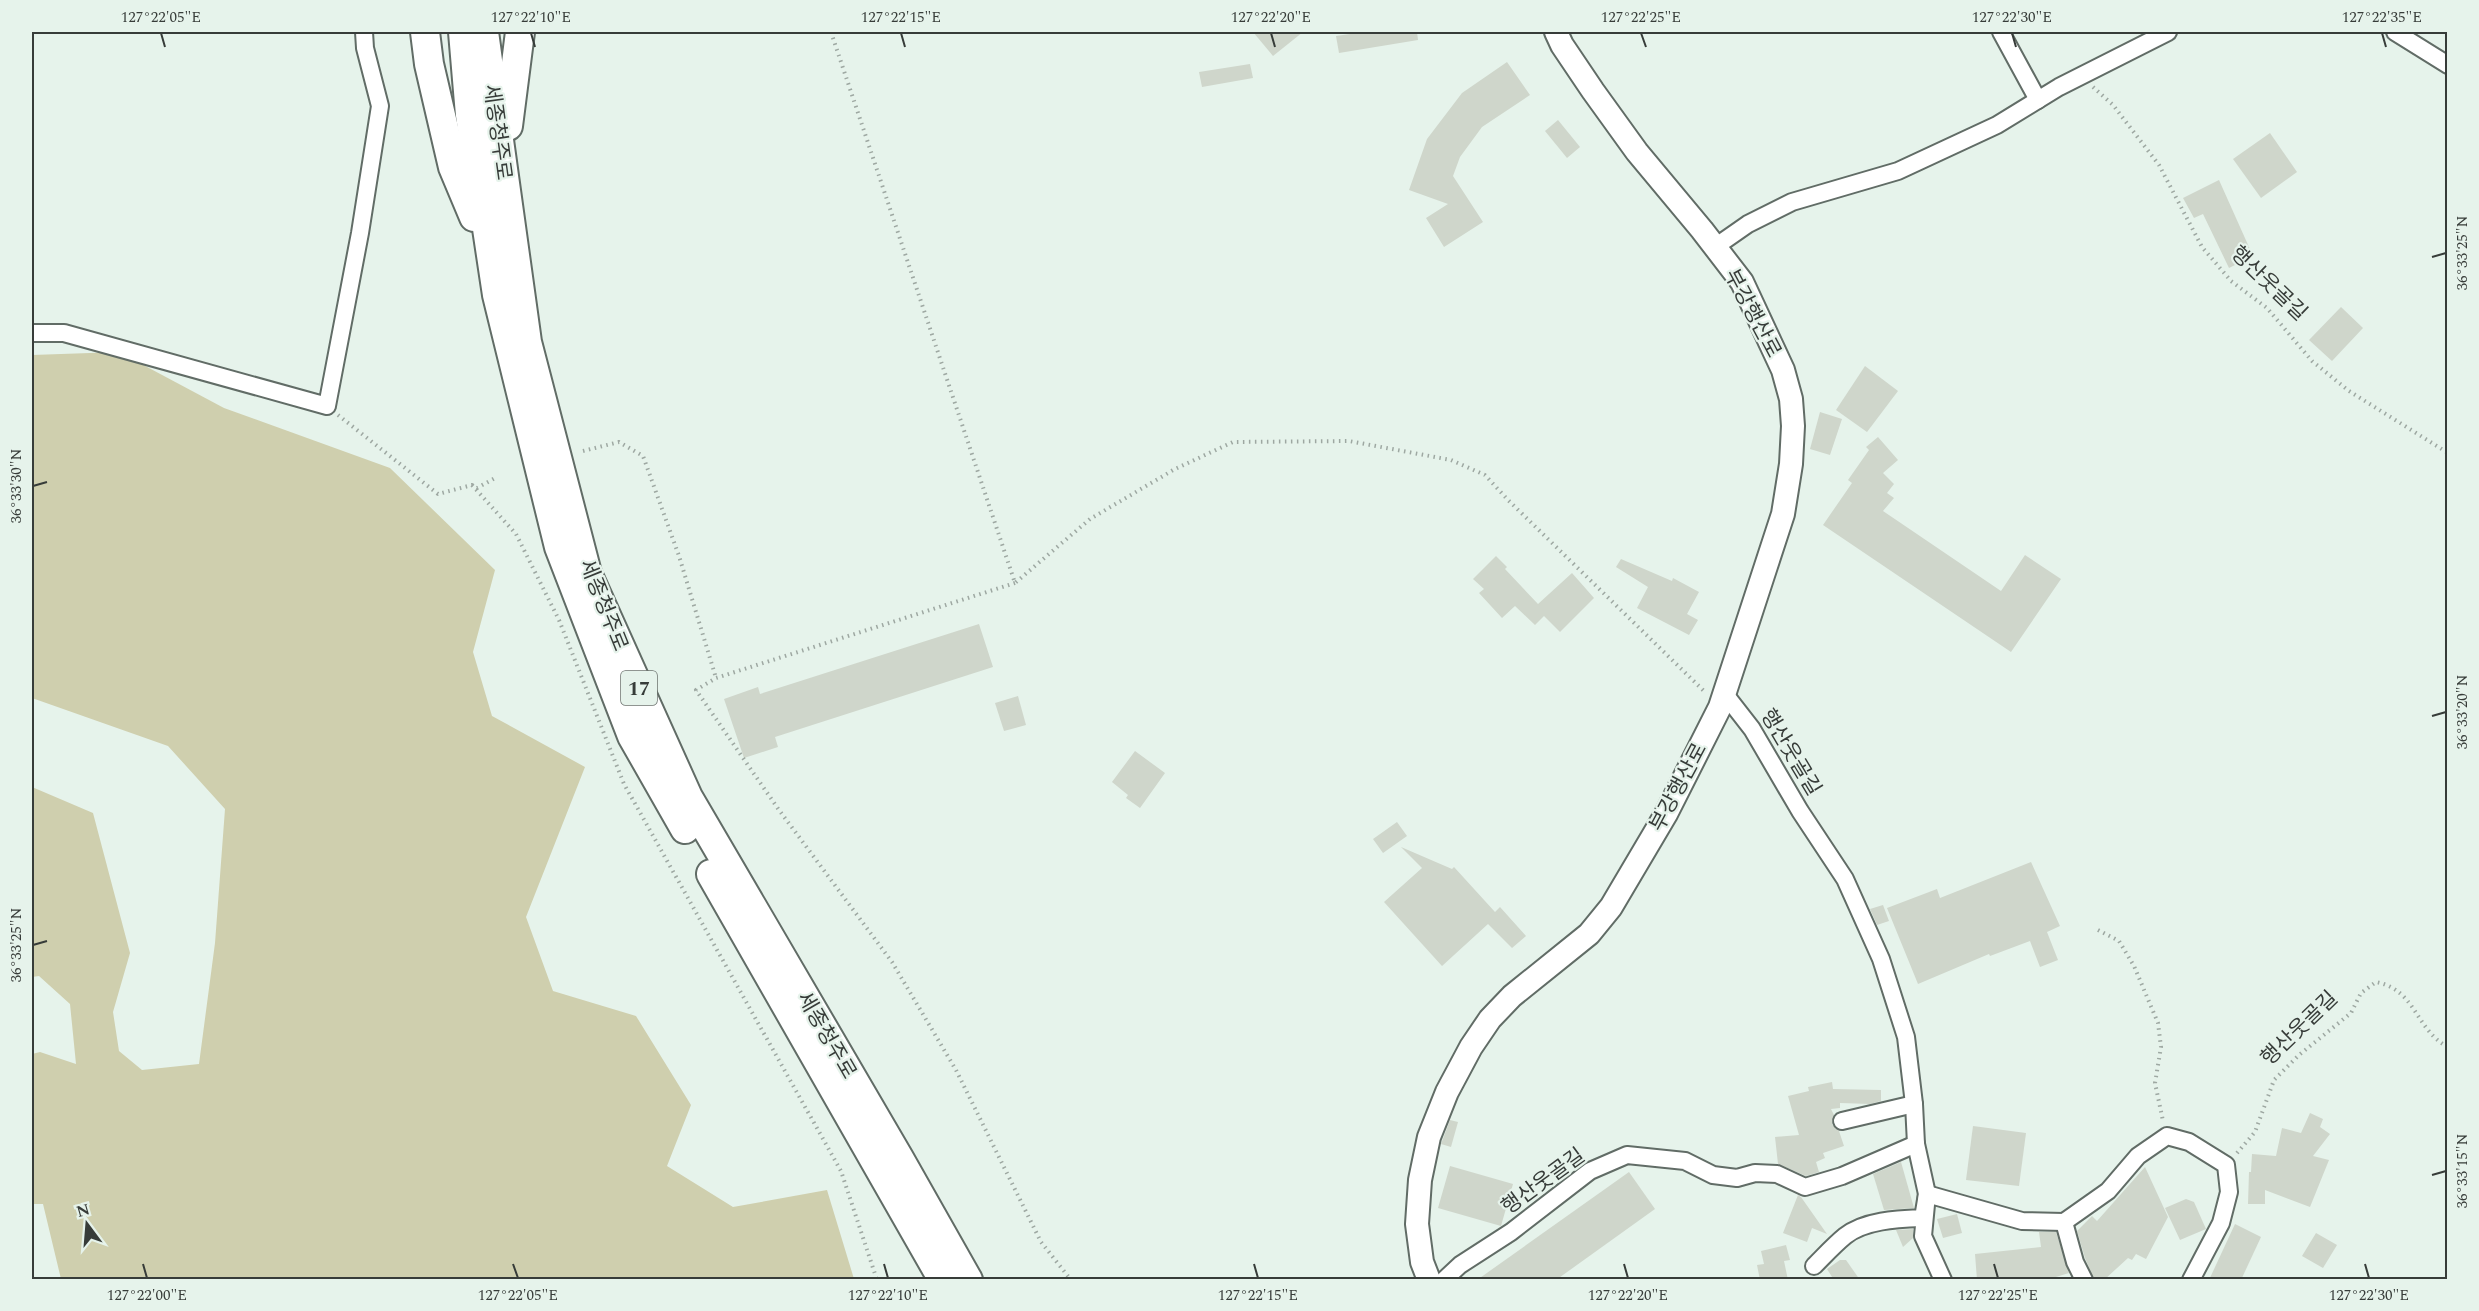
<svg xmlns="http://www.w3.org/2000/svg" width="2479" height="1311" font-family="Spectral,'Noto Sans KR',serif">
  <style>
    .green { fill: #cfcfae }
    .building { fill: #cfd6cb }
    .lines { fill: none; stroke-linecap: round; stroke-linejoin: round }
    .street-casing { stroke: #616c66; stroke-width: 20 }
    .secondary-casing { stroke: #616c66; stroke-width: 26 }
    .highway-casing { stroke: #616c66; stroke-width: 32 }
    .path { stroke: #9ea8a2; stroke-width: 4; stroke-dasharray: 1.5 4.5; stroke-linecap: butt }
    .street { stroke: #fff; stroke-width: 16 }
    .secondary { stroke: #fff; stroke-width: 22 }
    .highway { stroke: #fff; stroke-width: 28 }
    .ticks { fill: none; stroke: #373c39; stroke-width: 2 }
    .labels { text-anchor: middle; stroke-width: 4.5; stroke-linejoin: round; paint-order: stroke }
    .shield { fill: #e6f3eb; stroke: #6c736e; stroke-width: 1.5 }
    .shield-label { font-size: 20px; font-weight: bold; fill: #373c39 }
    .street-label { font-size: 21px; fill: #373c39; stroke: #e6f3eb }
    .neatline { fill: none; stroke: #373c39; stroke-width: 2 }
    .ticks-label { font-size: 15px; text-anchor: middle; fill: #373c39 }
  </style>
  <rect width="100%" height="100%" fill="#e6f3eb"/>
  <polygon class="green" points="119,352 224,408 390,468 495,570 473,652 492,716 585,767 526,917 553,991 636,1016 691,1105 667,1166 733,1207 827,1190 854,1279 61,1279 43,1204 32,1204 32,1054 40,1052 76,1064 70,1004 39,976 32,977 32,787 93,813 130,953 113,1012 119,1051 142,1070 199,1064 215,943 225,809 168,746 32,698 32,355"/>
  <g class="building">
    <polygon points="1253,32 1303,32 1273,56"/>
    <polygon points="1364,32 1417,32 1418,40 1339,53 1336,36"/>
    <polygon points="1507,62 1530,95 1482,127 1460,157 1453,176 1483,222 1444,247 1426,218 1448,204 1409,190 1427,139 1462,93"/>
    <polygon points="1250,64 1253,78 1202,87 1199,72"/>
    <polygon points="1558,120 1580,147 1567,158 1545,131"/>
    <polygon points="2270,133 2297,172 2261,198 2233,159"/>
    <polygon points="2219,180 2253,256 2229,268 2203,214 2194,218 2183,198"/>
    <polygon points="2341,307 2363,328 2332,361 2309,340"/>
    <polygon points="1865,366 1898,391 1867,432 1836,410"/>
    <polygon points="1820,412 1842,419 1830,455 1810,449"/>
    <polygon points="1878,437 1898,460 1883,473 1894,484 1887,493 1894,498 1883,511 2001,591 2025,555 2061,579 2011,652 1823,525 1852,483 1848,480 1869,450 1866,447"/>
    <polygon points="1496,556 1507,567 1505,569 1538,604 1572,573 1594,598 1560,632 1544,616 1535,625 1515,606 1502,618 1479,593 1484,589 1473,579"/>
    <polygon points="1621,559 1672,581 1673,578 1699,592 1687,614 1698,620 1689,635 1637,608 1648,587 1616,567"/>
    <polygon points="979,624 993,667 775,737 778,747 744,758 724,699 758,687 760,694"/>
    <polygon points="1018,696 1026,725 1004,731 995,703"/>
    <polygon points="1135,751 1165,773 1140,808 1126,798 1128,795 1112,782"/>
    <polygon points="1397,822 1407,836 1383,853 1373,839"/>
    <polygon points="1401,847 1452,869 1454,867 1495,912 1500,907 1526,936 1512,948 1488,924 1442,966 1384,902 1422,868"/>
    <polygon points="2031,862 2060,926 2047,932 2058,960 2040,967 2030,941 1990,956 1989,954 1918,984 1887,908 1937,889 1940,898"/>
    <polygon points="1883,905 1889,921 1877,925 1870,909"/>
    <polygon points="1832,1082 1833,1089 1881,1090 1881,1101 1870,1104 1840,1103 1840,1108 1831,1109 1834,1115 1832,1124 1839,1131 1844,1146 1823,1153 1825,1158 1816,1162 1819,1172 1806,1176 1778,1164 1775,1137 1799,1135 1788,1096 1809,1091 1808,1087"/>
    <polygon points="2310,1113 2323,1119 2320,1127 2330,1134 2313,1156 2329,1160 2310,1207 2265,1190 2265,1204 2248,1204 2249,1172 2251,1172 2252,1154 2276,1156 2282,1128 2301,1133"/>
    <polygon points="1450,1120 1458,1122 1451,1147 1441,1144"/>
    <polygon points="1973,1126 2026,1133 2019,1186 1966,1180"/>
    <polygon points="1901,1162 1914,1208 1884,1210 1873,1174"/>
    <polygon points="1450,1166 1513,1184 1501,1226 1438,1208"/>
    <polygon points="2145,1167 2168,1217 2146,1259 2136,1254 2132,1260 2128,1258 2104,1280 2094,1280 2085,1258 2077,1231 2092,1216 2097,1221"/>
    <polygon points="1629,1172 1655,1209 1556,1280 1477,1280"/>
    <polygon points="1798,1195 1801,1197 1827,1234 1812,1228 1807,1242 1783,1233"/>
    <polygon points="2186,1199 2194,1202 2206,1229 2180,1240 2165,1208"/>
    <polygon points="1957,1214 1962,1233 1943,1238 1937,1219"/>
    <polygon points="2235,1224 2261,1237 2241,1280 2209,1280"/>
    <polygon points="1913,1229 1913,1238 1903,1247 1896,1230"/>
    <polygon points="2039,1232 2056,1232 2069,1273 2046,1280 1977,1280 1975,1254 2041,1247"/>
    <polygon points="2316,1233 2337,1245 2323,1268 2302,1256"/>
    <polygon points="1786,1245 1790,1260 1784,1261 1788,1280 1760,1280 1757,1265 1764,1264 1761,1251"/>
    <polygon points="1840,1260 1846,1260 1860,1280 1834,1280 1827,1269"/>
  </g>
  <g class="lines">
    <defs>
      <g id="street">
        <polyline points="2001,32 2038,100"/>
        <polyline points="2395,32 2448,65"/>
        <polyline points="1715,247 1748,224 1792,202 1898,171 1997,125 2059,87 2168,32"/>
        <polyline points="32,333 64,333 327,406 360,233 380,106 365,48 364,32"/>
        <polyline points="1724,693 1752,729 1800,811 1845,879 1881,959 1906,1037 1914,1104 1916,1144 1927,1194 1923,1236 1943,1280"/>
        <polyline points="1842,1121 1914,1104"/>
        <polyline points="2064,1222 2075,1262 2084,1280"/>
        <path d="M1814,1266c10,-10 20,-21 31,-30 20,-16 53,-17 78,-18l4,-24 95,27 42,1 44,-31 30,-35 29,-20 22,6 37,23 3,27 -8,31 -30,57"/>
        <polyline points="1444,1280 1460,1265 1511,1232 1590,1171 1627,1155 1685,1161 1713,1175 1737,1178 1755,1173 1777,1174 1805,1187 1842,1176 1916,1144"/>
      </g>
      <polyline id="secondary" points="1429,1280 1422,1262 1417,1224 1420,1180 1429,1137 1447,1092 1471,1047 1490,1019 1512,996 1589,934 1611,907 1666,814 1720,707 1783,514 1791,464 1793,426 1791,399 1783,370 1742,282 1702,230 1637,152 1593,91 1562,45 1556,32"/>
      <g id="highway">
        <polyline points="425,32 429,64 453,167 474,217"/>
        <polyline points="463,32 470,115 497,295 559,547 632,736 685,829"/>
        <polyline points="484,32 527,342 587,573 688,797 899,1158 968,1280"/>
        <polyline points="508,126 520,32"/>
        <polyline points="711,874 943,1280"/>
      </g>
    </defs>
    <use href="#street" class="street-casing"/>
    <use href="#secondary" class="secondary-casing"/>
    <use href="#highway" class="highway-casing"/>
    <g class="path">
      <polyline points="831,32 1015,583 1090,519 1175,469 1233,442 1349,441 1451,460 1485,475 1508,500 1705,692"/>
      <polyline points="2093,87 2113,105 2159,165 2202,247 2231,281 2267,308 2312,361 2349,391 2448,453"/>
      <polyline points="338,415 438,494 472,485 477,488 495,478"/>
      <polyline points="583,451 619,442 643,456 679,556 716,678"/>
      <polyline points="472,485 516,534 559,620 624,784 841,1171 877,1280"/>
      <polyline points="1015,583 716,678 696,690 779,810 892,962 956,1070 1041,1242 1071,1280"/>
      <polyline points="2098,930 2119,941 2134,966 2158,1023 2161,1047 2155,1083 2163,1121"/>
      <path d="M2237,1153l18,-21 19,-52 25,-25 52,-42 10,-20 15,-11c41,8 39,48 72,65"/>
    </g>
    <use href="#street" class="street"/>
    <use href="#secondary" class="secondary"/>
    <use href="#highway" class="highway"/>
  </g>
  <path class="ticks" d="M161,33l4,14M531,33l4,14M901,33l4,14M1271,33l4,14M1641,33l5,14M2012,33l4,14M2382,33l4,14M2432,257l14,-4M33,486l14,-4M2432,716l14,-4M33,945l14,-4M2432,1175l14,-4M143,1264l4,14M513,1264l5,14M884,1264l4,14M1254,1264l4,14M1624,1264l4,14M1994,1264l4,14M2365,1264l4,14"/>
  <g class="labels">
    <rect class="shield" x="621" y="671" width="36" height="34" rx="4.5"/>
    <g class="shield-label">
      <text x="639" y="695">17</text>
    </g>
    <g class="street-label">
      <text transform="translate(498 132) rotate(82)" y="7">세종청주로</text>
      <text transform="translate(2269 283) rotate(44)" y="7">행산웃골길</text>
      <text transform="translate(1753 313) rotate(62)" y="7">부강행산로</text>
      <text transform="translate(604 605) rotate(68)" y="7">세종청주로</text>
      <text transform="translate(1791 752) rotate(59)" y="7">행산웃골길</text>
      <text transform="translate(1678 787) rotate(-62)" y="7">부강행산로</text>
      <text transform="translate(2299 1028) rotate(-44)" y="7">행산웃골길</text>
      <text transform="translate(827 1035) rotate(60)" y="7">세종청주로</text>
      <text transform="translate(1543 1181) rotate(-36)" y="7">행산웃골길</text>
    </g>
  </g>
  <rect width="2479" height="1311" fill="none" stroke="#e6f3eb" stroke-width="66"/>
  <g transform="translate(87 1224) rotate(344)" stroke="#e6f3eb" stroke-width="4.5" paint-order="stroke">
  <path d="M0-4.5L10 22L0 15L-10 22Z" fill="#373c39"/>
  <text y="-9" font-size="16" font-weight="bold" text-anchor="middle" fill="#373c39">N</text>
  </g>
  <rect x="33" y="33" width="2413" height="1245" class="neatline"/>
  <g class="ticks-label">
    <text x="161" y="22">127°22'05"E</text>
    <text x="531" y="22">127°22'10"E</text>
    <text x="901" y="22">127°22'15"E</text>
    <text x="1271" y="22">127°22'20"E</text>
    <text x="1641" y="22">127°22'25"E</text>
    <text x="2012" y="22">127°22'30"E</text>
    <text x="2382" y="22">127°22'35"E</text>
    <text transform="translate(2462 253) rotate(-90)" y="5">36°33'25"N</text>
    <text transform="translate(16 486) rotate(-90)" y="5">36°33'30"N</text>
    <text transform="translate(2462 712) rotate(-90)" y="5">36°33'20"N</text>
    <text transform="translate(16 945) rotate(-90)" y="5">36°33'25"N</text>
    <text transform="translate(2462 1171) rotate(-90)" y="5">36°33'15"N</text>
    <text x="147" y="1300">127°22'00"E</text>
    <text x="518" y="1300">127°22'05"E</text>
    <text x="888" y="1300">127°22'10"E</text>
    <text x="1258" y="1300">127°22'15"E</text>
    <text x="1628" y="1300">127°22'20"E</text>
    <text x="1998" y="1300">127°22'25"E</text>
    <text x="2369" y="1300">127°22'30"E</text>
  </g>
</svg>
